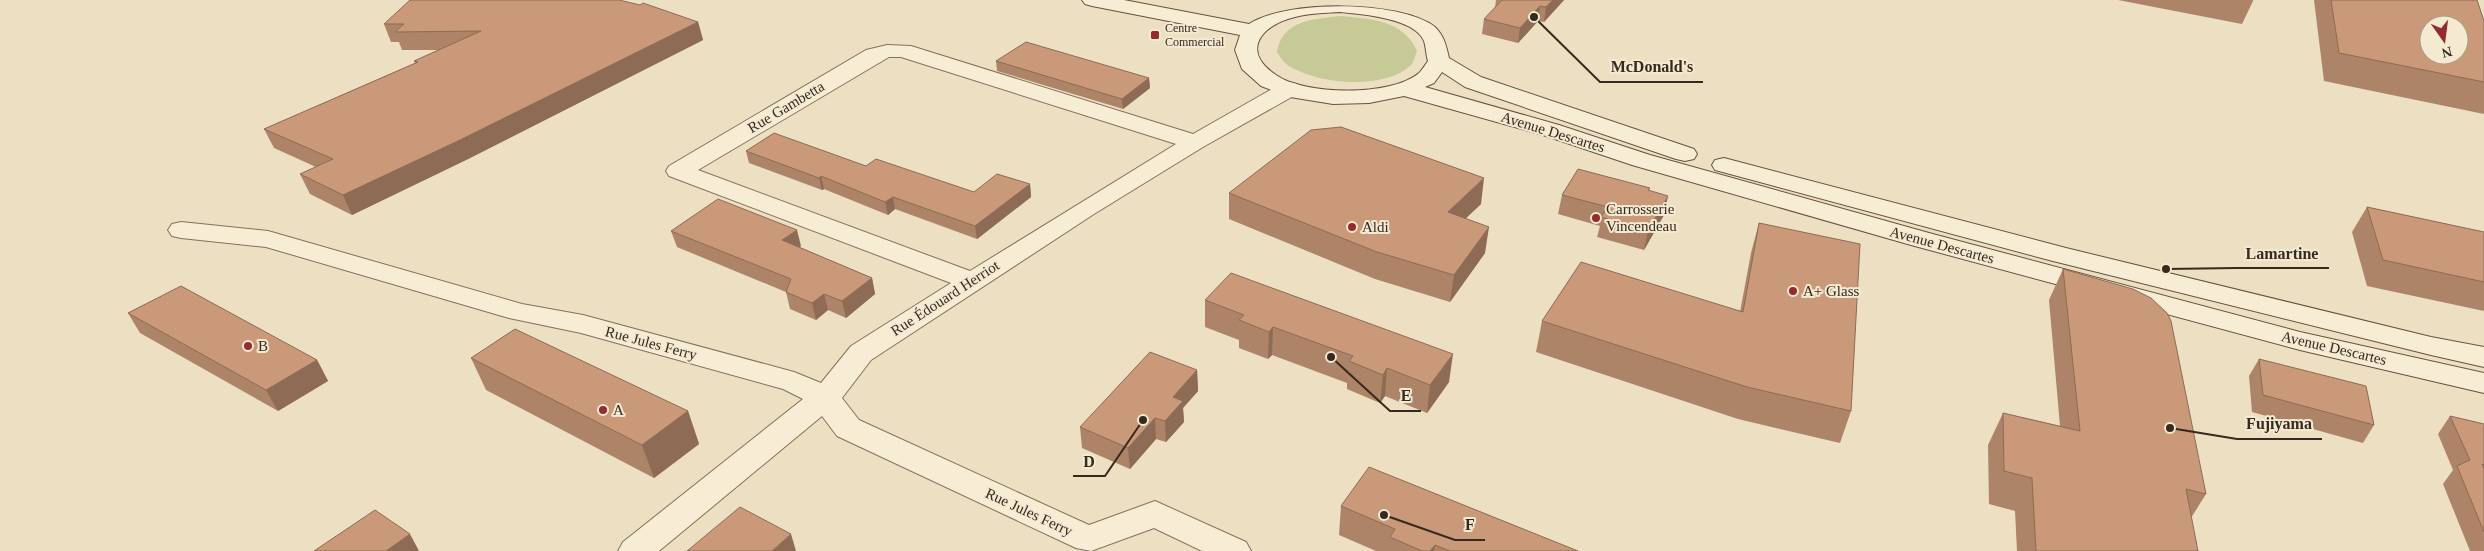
<svg xmlns="http://www.w3.org/2000/svg" width="2484" height="551" font-family="'Times New Roman',serif">
  <style>
    .green { fill: #c5ca97 }
    .lines { fill: none; stroke-linecap: round; stroke-linejoin: round }
    .street-casing { stroke: #85705a; stroke-width: 2 }
    .secondary-casing { stroke: #67523d; stroke-width: 2 }
    .street { fill: #f7edd5; fill-rule: evenodd }
    .secondary { fill: #f7edd5; fill-rule: evenodd }
    .wall { fill: #ad8468 }
    .shaded-wall { fill: #8d6b55 }
    .building { fill: #c99979; stroke: #8d6b55; fill-rule: evenodd }
    .poi-dot { fill: #922c2f; stroke: #f4e9d1; stroke-width: 2 }
    .labels { text-anchor: middle; stroke-width: 4; stroke-linejoin: round; paint-order: stroke }
    .far-poi-label { font-size: 12px; fill: #36291e; stroke: #f4e9d1; text-anchor: start }
    .street-label { font-size: 15px; fill: #36291e; stroke: #f4e9d1 }
    .poi-label { font-size: 15px; fill: #36291e; stroke: #f4e9d1; text-anchor: start }
    .leader { fill: none; stroke: #36291e; stroke-width: 2 }
    .callout-dot { fill: #36291e; stroke: #f4e9d1; stroke-width: 2 }
    .callout-label { font-size: 16px; text-anchor: middle; font-weight: bold; fill: #36291e; stroke: #f4e9d1; stroke-width: 4; stroke-linejoin: round; paint-order: stroke }
  </style>
  <rect width="100%" height="100%" fill="#ecdfc2"/>
  <path class="green" d="M1341,16c31,3 62,4 76,35 -2,4 -3,11 -6,14 -27,26 -93,19 -122,1 -5,-3 -9,-9 -12,-14 5,-32 37,-33 64,-36z"/>
  <g class="lines">
    <defs>
      <path id="street" d="M887,45l24,1 282,88 88,-50 8,-2 8,2 3,5 -3,5 -94,53 -109,67 -223,146 -29,38 17,22 230,105 66,-24 91,41 5,9h-49l-48,-23 -63,23 -15,-3 -239,-112 -15,-20 -163,135h-41l5,-9 180,-143 -20,-10 -202,-56 -72,-15 -243,-71 -85,-9 -9,-2 -4,-6 4,-6 9,-2 87,9 254,73 61,11 211,57 27,11 30,-37 100,-63 -282,-107 -3,-5 3,-5 197,-116zM889,57h12l275,87 -206,127 -272,-101z"/>
      <g id="secondary">
        <path d="M1082,0h42l125,24c36,-24 151,-24 186,3 9,9 11,18 14,31l32,19 213,72 3,5 -3,5 -9,2 -9,-2 -211,-72 -23,-15 -8,11 -9,4 134,38 91,30 279,78 371,99 184,41v20l-184,-43 -389,-105 -279,-80 -89,-30 -139,-39 -35,7 -36,1 -43,-7 -29,-11 -19,-17 -7,-19 5,-15 -148,-29 -7,-2zM1340,12c21,2 75,6 84,29 2,6 2,14 4,20 -3,4 -6,9 -9,12 -28,24 -115,22 -143,2 -36,-24 -15,-50 19,-58 14,-4 30,-4 45,-5z"/>
        <polygon points="1724,158 2066,248 2431,337 2484,347 2484,367 2431,355 2049,260 1715,170 1712,165 1715,160"/>
      </g>
    </defs>
    <use href="#street" class="street-casing"/>
    <use href="#secondary" class="secondary-casing"/>
    <use href="#street" class="street"/>
    <use href="#secondary" class="secondary"/>
  </g>
  <g class="wall">
    <polygon points="1496,0 1564,0 1544,22 1538,21 1518,43 1482,34 1484,19 1495,8"/>
    <polygon points="2118,0 2253,0 2253,1 2242,24"/>
    <polygon points="2314,0 2477,0 2484,21 2484,114 2324,81"/>
    <polygon points="698,22 703,40 468,159 352,215 310,194 300,174 316,167 274,148 264,129 415,63 414,61 439,50 402,50 399,42 391,42 384,24"/>
    <polygon points="996,61 1149,78 1150,88 1123,109 997,71"/>
    <polygon points="746,151 866,166 974,192 1030,184 1031,197 977,239 895,209 888,215 824,189 822,190 749,163"/>
    <polygon points="1650,188 1649,190 1664,215 1644,250 1597,237 1600,226 1558,214 1562,195"/>
    <polygon points="1229,193 1481,204 1466,218 1485,253 1450,302 1375,279 1229,219"/>
    <polygon points="2367,207 2484,232 2484,311 2367,286 2352,232"/>
    <polygon points="1759,223 1851,411 1840,443 1738,419 1536,352 1542,321 1740,312 1751,253"/>
    <polygon points="671,231 801,246 799,247 872,278 875,294 846,318 828,310 816,320 790,309 786,292 677,247"/>
    <polygon points="2063,269 2206,494 2191,518 2198,551 2017,551 2015,511 1989,504 1988,445 2003,413 2060,426 2049,300"/>
    <polygon points="1205,300 1449,382 1427,413 1385,396 1380,403 1347,389 1347,383 1272,355 1268,359 1239,348 1239,340 1205,327"/>
    <polygon points="128,313 317,360 328,381 278,411 140,333"/>
    <polygon points="471,358 688,411 699,444 654,478 486,390"/>
    <polygon points="2259,359 2374,425 2363,443 2252,412 2249,376"/>
    <polygon points="1197,370 1198,391 1183,408 1184,422 1166,442 1156,439 1130,469 1082,448 1080,427"/>
    <polygon points="2450,416 2484,424 2484,551 2470,551 2443,484 2453,470 2438,434"/>
    <polygon points="1341,506 1578,551 1376,551 1339,535"/>
  </g>
  <g class="shaded-wall">
    <polygon points="1553,0 1564,0 1544,22 1546,7"/>
    <polygon points="1540,6 1538,21 1518,43 1520,28"/>
    <polygon points="698,22 703,40 468,159 352,215 343,195"/>
    <polygon points="1149,78 1150,88 1123,109 1122,99"/>
    <polygon points="821,176 824,189 822,190 819,178"/>
    <polygon points="1484,178 1481,204 1445,238 1448,212"/>
    <polygon points="1030,184 1031,197 977,239 975,226"/>
    <polygon points="1668,196 1664,215 1644,250 1648,231"/>
    <polygon points="893,197 895,209 888,215 885,202"/>
    <polygon points="1489,227 1485,253 1450,302 1454,275"/>
    <polygon points="797,230 801,246 786,256 782,240"/>
    <polygon points="872,278 875,294 846,318 842,301"/>
    <polygon points="824,294 828,310 816,320 812,303"/>
    <polygon points="1273,327 1272,355 1268,359 1269,332"/>
    <polygon points="1453,354 1449,382 1427,413 1430,385"/>
    <polygon points="317,360 328,381 278,411 266,390"/>
    <polygon points="1387,368 1385,396 1380,403 1383,375"/>
    <polygon points="1197,370 1198,391 1183,408 1184,422 1166,442 1165,421 1173,397"/>
    <polygon points="688,411 699,444 654,478 642,445"/>
    <polygon points="1155,418 1156,439 1130,469 1128,448"/>
    <polygon points="410,534 419,551 386,551"/>
    <polygon points="791,534 796,551 772,551"/>
    <polygon points="1435,545 1434,551 1430,551"/>
  </g>
  <g class="building">
    <polygon points="410,0 619,0 640,5 643,3 698,22 460,140 343,195 300,174 333,159 264,129 418,62 414,61 481,31 395,32 404,24 384,24"/>
    <polygon points="1502,0 1553,0 1546,7 1540,6 1520,28 1484,19"/>
    <path d="M2331,0h146l7,21v61l-145,-29zM2429,25h30v30h-30z"/>
    <polygon points="1026,42 1149,78 1122,99 996,61"/>
    <polygon points="1341,127 1484,178 1448,212 1489,227 1454,275 1377,252 1229,193 1311,130"/>
    <polygon points="774,133 866,166 876,159 974,192 997,174 1030,184 975,226 893,197 885,202 821,176 819,178 746,151"/>
    <polygon points="1578,169 1650,188 1648,190 1668,196 1648,231 1601,217 1608,207 1562,195"/>
    <polygon points="718,199 797,230 782,240 872,278 842,301 824,294 812,303 786,292 791,279 671,231"/>
    <polygon points="2367,207 2484,232 2484,282 2383,260"/>
    <polygon points="1759,223 1860,244 1851,411 1747,387 1542,321 1581,262 1743,312"/>
    <polygon points="2063,269 2133,289 2151,298 2167,313 2171,321 2206,494 2186,489 2198,551 2036,551 2032,478 2004,471 2003,413 2080,431"/>
    <polygon points="1231,273 1453,354 1430,385 1387,368 1383,375 1349,361 1353,356 1273,327 1269,332 1239,320 1244,315 1205,300"/>
    <polygon points="181,286 317,360 266,390 128,313"/>
    <polygon points="515,329 688,411 642,445 471,358"/>
    <polygon points="1150,352 1197,370 1173,397 1183,401 1165,421 1155,418 1128,448 1080,427"/>
    <polygon points="2259,359 2366,386 2374,425 2263,395"/>
    <polygon points="2450,416 2484,424 2484,465 2482,464 2484,469 2484,532 2457,466 2470,460"/>
    <polygon points="1369,467 1578,551 1450,551 1435,545 1430,551 1422,551 1390,537 1395,529 1341,506"/>
    <polygon points="740,507 791,534 772,551 687,551"/>
    <polygon points="375,510 410,534 386,551 314,551"/>
  </g>
  <g class="poi-dot">
    <rect x="1150" y="30" width="10" height="10" rx="2.5"/>
    <circle cx="1596" cy="218" r="5"/>
    <circle cx="1352" cy="227" r="5"/>
    <circle cx="1793" cy="291" r="5"/>
    <circle cx="248" cy="346" r="5"/>
    <circle cx="603" cy="410" r="5"/>
  </g>
  <g class="labels">
    <g class="far-poi-label">
      <text x="1165" y="32">Centre<tspan x="1165" dy="14">Commercial</tspan></text>
    </g>
    <g class="street-label">
      <text transform="translate(786 107) rotate(-31)" y="5">Rue Gambetta</text>
      <text transform="translate(1553 132) rotate(17)" y="5">Avenue Descartes</text>
      <text transform="translate(1942 245) rotate(15)" y="5">Avenue Descartes</text>
      <text transform="translate(945 298) rotate(-33)" y="5">Rue Édouard Herriot</text>
      <text transform="translate(651 343) rotate(15)" y="5">Rue Jules Ferry</text>
      <text transform="translate(2334 348) rotate(13)" y="5">Avenue Descartes</text>
      <text transform="translate(1029 512) rotate(25)" y="5">Rue Jules Ferry</text>
    </g>
    <g class="poi-label">
      <text x="1606" y="214">Carrosserie<tspan x="1606" dy="17">Vincendeau</tspan></text>
      <text x="1362" y="232">Aldi</text>
      <text x="1803" y="296">A+ Glass</text>
      <text x="258" y="351">B</text>
      <text x="613" y="415">A</text>
    </g>
  </g>
  <path class="leader" d="M1534 17L1600 82H1703M2166 269L2236 268H2329M1331 357L1390 411H1421M2170 428L2237 439H2322M1143 420L1105 476H1073M1384 515L1455 540H1485"/>
  <g class="callout-dot">
    <circle cx="1534" cy="17" r="5"/>
    <circle cx="2166" cy="269" r="5"/>
    <circle cx="1331" cy="357" r="5"/>
    <circle cx="2170" cy="428" r="5"/>
    <circle cx="1143" cy="420" r="5"/>
    <circle cx="1384" cy="515" r="5"/>
  </g>
  <g class="callout-label">
    <text x="1652" y="72">McDonald's</text>
    <text x="2282" y="259">Lamartine</text>
    <text x="1406" y="401">E</text>
    <text x="2279" y="429">Fujiyama</text>
    <text x="1089" y="467">D</text>
    <text x="1470" y="530">F</text>
  </g>
  <g transform="translate(2444 40) rotate(166)"><circle r="24" fill="#f4e9d1" stroke="#a89c89"/>
  <path d="M0-4L9 19L0 12L-9 19Z" fill="#922c2f"/>
  <text y="-8" font-size="14" font-weight="bold" text-anchor="middle" fill="#36291e">N</text>
  </g>
</svg>
